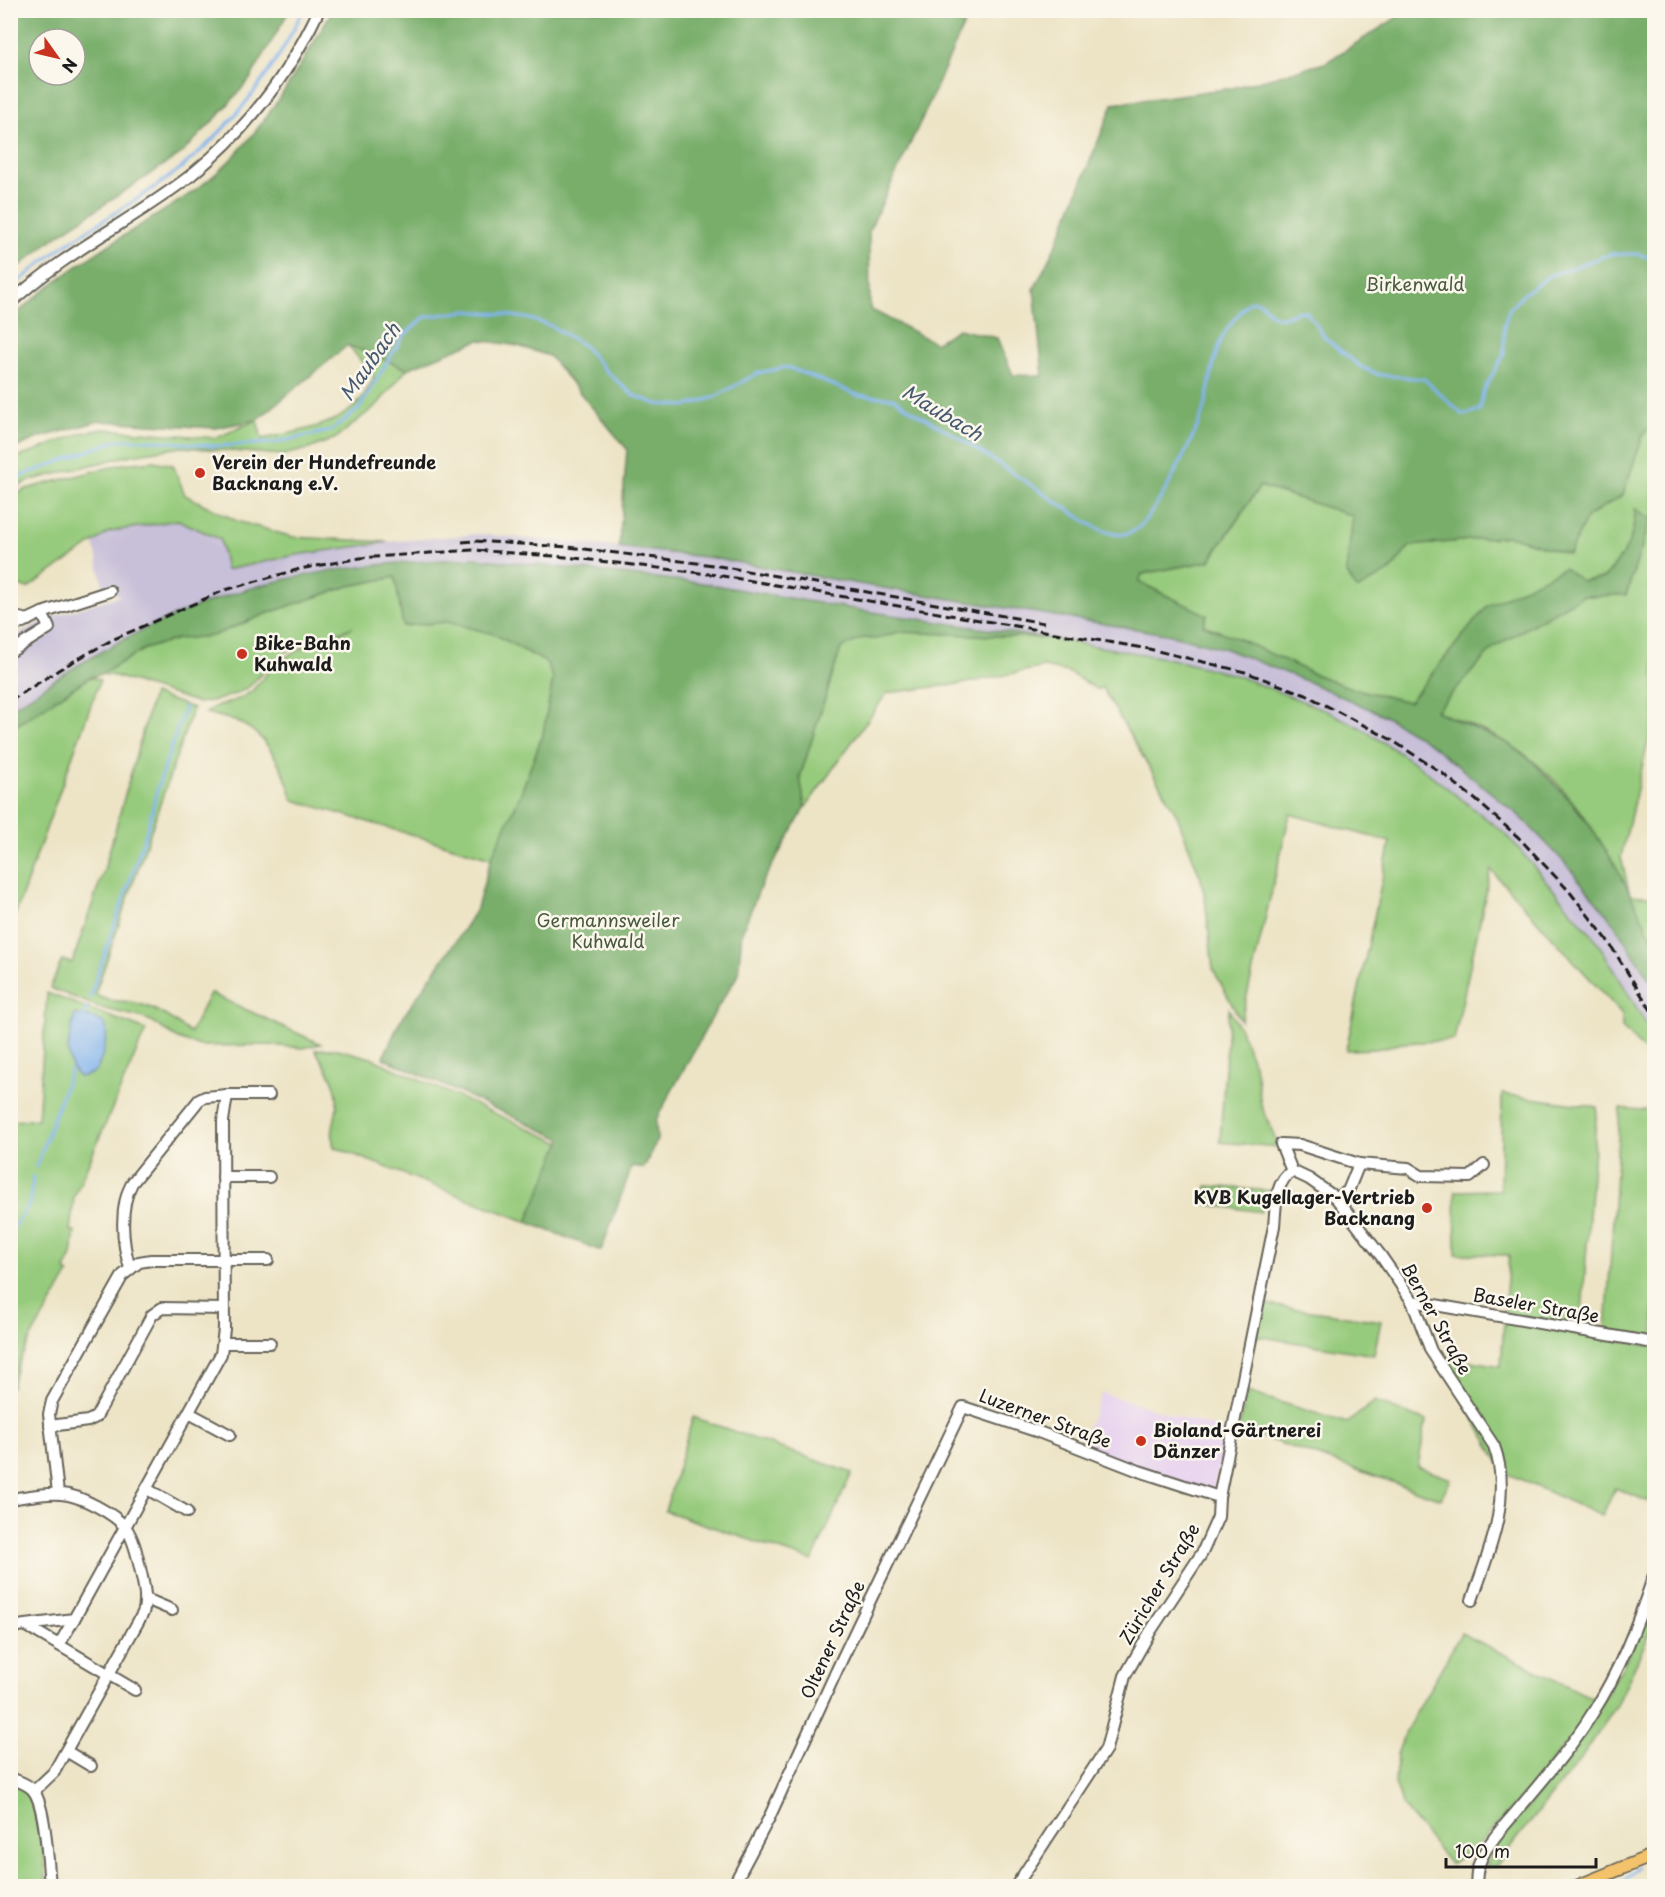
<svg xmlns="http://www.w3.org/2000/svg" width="1665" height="1897" font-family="'Playpen Sans',sans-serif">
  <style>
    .built { fill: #e7d2ef }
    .industrial { fill: #c8bfd8 }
    .green { fill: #96ca7b; stroke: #59734c; stroke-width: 1.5 }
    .forest { fill: #78ae6b; stroke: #4a6544; stroke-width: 1.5; fill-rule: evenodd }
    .water { fill: #82b4ee; stroke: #4f6885; stroke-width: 1.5 }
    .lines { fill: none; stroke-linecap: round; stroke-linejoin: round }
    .stream { stroke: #82b4ee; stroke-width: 3 }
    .minor-casing { stroke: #656258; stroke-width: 14 }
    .major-casing { stroke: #656258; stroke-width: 15 }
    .minor { stroke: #fff; stroke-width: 10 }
    .major { stroke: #f3c26a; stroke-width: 12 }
    .rail { stroke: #1c1c1c; stroke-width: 3; stroke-dasharray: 9 4.5; stroke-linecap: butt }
    .poi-dot { fill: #c8321e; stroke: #fbf7ec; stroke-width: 2 }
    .labels { text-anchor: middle; stroke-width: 5; stroke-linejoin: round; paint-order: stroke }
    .park-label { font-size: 18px; fill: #47593d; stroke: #fbf7ec }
    .poi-label { font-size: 18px; font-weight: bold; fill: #1c1c1c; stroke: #fbf7ec; text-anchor: start }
    .street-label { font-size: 18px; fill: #1c1c1c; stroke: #fbf7ec }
    .water-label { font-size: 20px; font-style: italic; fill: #455970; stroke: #fbf7ec }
  </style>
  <rect width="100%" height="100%" fill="#fbf7ec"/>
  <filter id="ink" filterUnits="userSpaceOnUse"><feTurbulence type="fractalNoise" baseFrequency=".0167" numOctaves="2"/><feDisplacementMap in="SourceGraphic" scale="12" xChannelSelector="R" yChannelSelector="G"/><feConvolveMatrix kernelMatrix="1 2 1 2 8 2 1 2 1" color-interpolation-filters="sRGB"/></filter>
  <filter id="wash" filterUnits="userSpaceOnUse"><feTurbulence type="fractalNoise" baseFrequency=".008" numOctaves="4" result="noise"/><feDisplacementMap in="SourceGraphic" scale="24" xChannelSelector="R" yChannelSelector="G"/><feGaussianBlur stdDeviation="1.35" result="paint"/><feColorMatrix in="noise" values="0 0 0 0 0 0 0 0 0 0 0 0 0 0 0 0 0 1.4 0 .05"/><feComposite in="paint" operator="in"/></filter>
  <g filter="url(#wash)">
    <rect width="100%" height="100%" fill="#ede4c6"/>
    <polygon class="built" points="1102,1393 1229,1432 1213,1489 1192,1487 1080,1445"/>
    <polygon class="industrial" points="178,520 220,539 226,570 296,555 388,542 478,534 619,547 713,558 865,585 1172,635 1226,649 1311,683 1383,715 1428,742 1521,817 1566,864 1614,923 1631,948 1654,987 1654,1037 1597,941 1361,728 1325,710 1235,675 1171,659 865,611 702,583 474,558 393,563 342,569 269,584 234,594 203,605 134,634 81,663 11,709 11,639 47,618 120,596 103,587 94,543 109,532"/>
    <g class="green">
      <path d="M348,345l59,24 -29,35 -42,34 -27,11 -26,6 -101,-8 -51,8 -103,26 -17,10v-31l71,-27 22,-4 112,9 41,-18 5,19c30,-7 70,-11 94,-34 7,-7 13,-18 18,-28z"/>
      <path d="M1654,423v294l-33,140 9,38 24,2v44c-38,-71 -73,-155 -147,-198 -22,-13 -47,-22 -71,-32l58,-64 88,-51 44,-1 25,-77 -16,-9c0,32 -11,46 -31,69l-22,3 -95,25 -78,96 -58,-14 -37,-14 -75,-35 -36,-14 4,-10 -68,-33 3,-8 68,-13 50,-75 94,30 -8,56 44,-1 20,-25 99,-10 60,18 18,-37 36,-23 20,-59z"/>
      <polygon points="154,461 173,465 185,495 237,521 293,537 388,542 296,555 226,570 220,539 178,520 109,532 28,588 11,585 11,497 26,489 122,464"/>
      <path d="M395,577l8,49 44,-4 47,12 53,29 6,16 -10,55 -24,64 -28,60 -198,-58c-8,-28 -24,-63 -51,-76 -11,-5 -24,-8 -36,-11l8,-6 25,-8 12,-7 26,-30 17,-10 59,-25 -66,24 -12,8 -25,27 -12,7 -21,7 -18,3 -84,-27 -13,-2 42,-25 33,-10 35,-3 56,-23 81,-27z"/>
      <polygon points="898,632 1047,638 1171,659 1235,675 1325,710 1361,728 1418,765 1507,835 1597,941 1654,1037 1654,1076 1651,1058 1622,1028 1622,1014 1491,870 1454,1040 1403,1043 1376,1049 1346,1050 1390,842 1290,814 1241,1021 1213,969 1205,898 1201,879 1176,813 1102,687 1098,690 1068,672 1044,667 966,683 887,693 805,808 800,777 841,648 863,638 876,639"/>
      <polygon points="90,677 100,680 11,926 11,729 47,703"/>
      <path d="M153,694l40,14 -98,286c13,9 27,6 41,9 21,5 37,17 54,30l20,-40 111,51 -18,4 -35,-3 -68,1 -22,-7 -27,-18 -11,-4 -39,-9 -51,-20 12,-28 10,3 32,-93z"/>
      <path d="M47,993l99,37 -72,167 -4,34h5l-3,25 -7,14 4,4c-19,33 -52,79 -58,115l-1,-196c3,-6 1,-60 1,-72l27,-2z"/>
      <polygon points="1229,1009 1242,1033 1256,1070 1261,1105 1279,1147 1220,1142"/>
      <path d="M326,1049h12l33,9 190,85 -34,79 -193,-75c-4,-18 1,-24 3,-41 2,-22 -11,-39 -22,-56z"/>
      <polygon points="1502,1094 1597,1107 1581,1327 1504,1314 1509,1255 1456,1254 1455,1191 1500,1190"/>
      <polygon points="1654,1104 1654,1339 1606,1331 1620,1108 1653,1111"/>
      <polygon points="1207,1186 1274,1191 1272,1204 1263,1203 1261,1212 1205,1204"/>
      <polygon points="1262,1304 1381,1321 1374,1355 1255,1336"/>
      <polygon points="1504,1321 1654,1347 1654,1500 1652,1503 1615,1488 1602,1516 1504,1472 1439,1356 1501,1366"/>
      <polygon points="1247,1392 1347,1423 1375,1401 1426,1421 1418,1467 1451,1479 1441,1499 1239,1429"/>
      <polygon points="693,1417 852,1473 812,1561 665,1511"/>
      <polygon points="1654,1589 1654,1624 1617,1705 1584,1754 1496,1866 1486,1867 1493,1849 1564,1761 1623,1666 1639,1633"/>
      <polygon points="1461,1633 1596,1700 1574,1734 1518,1802 1475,1848 1450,1864 1403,1807 1395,1783 1397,1754 1406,1731"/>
      <path d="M10,1784c6,2 13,4 18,7 14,10 17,77 19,95h-36z"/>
    </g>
    <g class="forest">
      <path d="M11,10h278v1l-39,68 -31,36 -37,38 -128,85 -43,35zM39,39h36v36h-36z"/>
      <path d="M332,11h638l-43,97 -58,123 1,78 65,34 23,-14 39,9 16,37 30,1 -9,-87 23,-46 56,-139 119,-16 93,-25 82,-52h247v412l-11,12 -20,60 -36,22 -18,37 -60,-18 -99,10 -20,25 -33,19 -11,-18 7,-56 -93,-30 -51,75 -67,13 -3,8 68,33 -4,10 36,14 75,35 37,14 58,14 78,-96 77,-38 18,13 22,-3c20,-23 31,-37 31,-69l16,9 -25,77 -44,1 -88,51 -58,64 73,33 23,17 38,39 19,24 27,42 38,75v46l-40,-64 -48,-59 -45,-47 -93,-75 -45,-27 -72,-32 -85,-34 -54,-14 -307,-50 -152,-27 -94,-11 8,-98 -78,-93 -31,-10 -39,-6 -72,29 -59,-24 -91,75 -42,8 -115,-7 -62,17 -27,12v-131c40,-38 86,-67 133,-96 27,-17 55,-33 78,-55 46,-43 79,-104 110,-157z"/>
      <path d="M474,558l228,25 163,28 182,27 -149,-6 -22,7 -13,-1 -22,10 -41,129 5,31 -44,77 -19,47 -4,43 -19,30 -63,115 1,20 -13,28 -12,-2 -31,85 -74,-29 35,-83 -179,-81 17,-37 60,-86 17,-27 14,-50 28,-60 24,-64 10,-55 -6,-16 -53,-29 -47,-12 -44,4 -8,-49 -46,9 -78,26 -59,24 -35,3 -33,10 -42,25 -12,3 -11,7 -68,45v-20l5,-4c22,-14 43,-29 66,-42 55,-34 125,-64 188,-80 67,-17 135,-21 204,-25z"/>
    </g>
    <path class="water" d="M75,1014c8,3 25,3 30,11 5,7 -4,39 -9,45 -5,5 -11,6 -17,7 -18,-19 -9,-41 -4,-63z"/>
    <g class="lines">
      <g class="stream">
        <path d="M10,289c19,-16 38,-32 58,-46 37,-25 78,-47 113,-75 52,-43 94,-97 122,-158"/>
        <path d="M10,480l108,-40h31l67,6 57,-3 57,-12 29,-22 44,-73 22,-19 41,-6 36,3 28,5 21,7 32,19 25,28 25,22 24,9 30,2 28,-9 43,-24 29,-6 71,28 35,3 23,15 42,24 135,89c13,6 24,12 39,6 22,-10 67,-103 73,-127 6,-22 7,-46 17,-67 7,-14 18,-26 28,-37l10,1 11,12 9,4 20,-7 7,1 19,27 35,28 19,8 44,4 39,36 17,-5 3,-18 21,-38v-28l5,-17 16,-16 24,-17 62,-22h27l16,5"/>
        <polyline points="90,997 148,827 158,786 185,707"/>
        <polyline points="84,1017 87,1007"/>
        <polyline points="36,1167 71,1069"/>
        <polyline points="10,1238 12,1230 30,1203 33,1176"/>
        <polyline points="1648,1852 1654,1844"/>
        <polyline points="1621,1886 1637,1867"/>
      </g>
    </g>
  </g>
  <g filter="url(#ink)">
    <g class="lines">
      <defs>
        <g id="minor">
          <path d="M10,303c55,-51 122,-82 180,-127 55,-44 99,-102 129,-166"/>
          <polyline points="10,616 28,620"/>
          <polyline points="10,628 42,613"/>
          <polyline points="10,652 49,628 42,613 110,591"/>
          <polyline points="227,1095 269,1095"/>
          <path d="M1359,1164l-59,-19 -19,-1 11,27 17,8 27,19 45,58 31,45 19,50 63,95c19,51 -5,106 -22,154"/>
          <polyline points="223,1177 269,1177"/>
          <polyline points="1336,1198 1348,1191 1359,1164 1408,1168 1421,1176 1470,1177 1484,1165"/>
          <polyline points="1412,1301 1654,1343"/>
          <polyline points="224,1343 270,1343"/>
          <polyline points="189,1413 230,1435"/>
          <polyline points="50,1426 88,1421 96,1417 152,1315 162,1308 223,1309"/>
          <polyline points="147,1489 187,1512"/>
          <polyline points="58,1493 49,1414 52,1401 123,1275 139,1262 151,1260 268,1260"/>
          <path d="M10,1499c17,-2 35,-7 51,-5 19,1 54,20 65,34 8,11 11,27 14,40 3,14 8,31 3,45l-89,159 -20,19"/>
          <polyline points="146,1599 172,1610"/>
          <polyline points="25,1625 135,1690"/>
          <path d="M10,1627l64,-8 147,-265 3,-25 -1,-208 4,-26 -22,2 -6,3 -67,83c-13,24 -10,60 -2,85"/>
          <polyline points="59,1645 74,1619"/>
          <polyline points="66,1751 91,1766"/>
          <path d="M10,1778c8,3 16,5 22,11 14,14 16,76 18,97"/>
          <polyline points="733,1886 769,1818 842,1659 963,1407 1036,1431 1139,1471 1219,1497"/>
          <path d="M1016,1886l90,-137 19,-73 25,-44 52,-79 16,-36 1,-20 55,-271c2,-19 0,-43 18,-55"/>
          <path d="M1477,1886c-5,-28 22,-54 39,-74 27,-32 54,-63 76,-98 28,-43 46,-91 62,-139"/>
        </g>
        <polyline id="major" points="1578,1886 1654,1855"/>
      </defs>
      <use href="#minor" class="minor-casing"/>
      <use href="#major" class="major-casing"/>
      <use href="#minor" class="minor"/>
      <use href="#major" class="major"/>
      <g class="rail">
        <polyline points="462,542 474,541 568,547 713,565 1044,623"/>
        <polyline points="10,701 60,669 112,640 225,590 300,569 360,558 473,550 566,557 717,575 1149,649 1245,672 1306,695 1390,739 1442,773 1476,800 1518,837 1569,891 1606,938 1654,1015"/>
      </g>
    </g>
  </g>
  <g class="poi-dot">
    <circle cx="200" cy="473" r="6"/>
    <circle cx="242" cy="654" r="6"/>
    <circle cx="1427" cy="1208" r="6"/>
    <circle cx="1141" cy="1441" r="6"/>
  </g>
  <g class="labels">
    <g class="park-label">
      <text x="1415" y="291">Birkenwald</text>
      <text x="608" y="927">Germannsweiler<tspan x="608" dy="21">Kuhwald</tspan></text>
    </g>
    <g class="poi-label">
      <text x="212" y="469">Verein der Hundefreunde<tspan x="212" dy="21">Backnang e.V.</tspan></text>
      <text x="254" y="650">Bike-Bahn<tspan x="254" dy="21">Kuhwald</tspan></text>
      <text x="1415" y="1204" text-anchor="end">KVB Kugellager-Vertrieb<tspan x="1415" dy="21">Backnang</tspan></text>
      <text x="1153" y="1437">Bioland-Gärtnerei<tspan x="1153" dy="21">Dänzer</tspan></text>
    </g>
    <g class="street-label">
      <text transform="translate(1536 1306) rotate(10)" y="6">Baseler Straße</text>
      <text transform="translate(1436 1319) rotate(61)" y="6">Berner Straße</text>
      <text transform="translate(1045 1419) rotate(20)" y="6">Luzerner Straße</text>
      <text transform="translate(1160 1584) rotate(-59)" y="6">Züricher Straße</text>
      <text transform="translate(833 1640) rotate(-65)" y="6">Oltener Straße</text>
    </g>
    <g class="water-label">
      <text transform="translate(370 362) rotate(-55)" y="7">Maubach</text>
      <text transform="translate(942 413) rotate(31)" y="7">Maubach</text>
    </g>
  </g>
  <rect width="1665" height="1897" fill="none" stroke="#fbf7ec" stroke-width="36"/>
  <g transform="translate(57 57) rotate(124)"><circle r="28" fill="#fbf7ec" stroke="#a29f99" stroke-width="1.5"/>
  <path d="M0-4.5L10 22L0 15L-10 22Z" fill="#c8321e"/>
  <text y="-9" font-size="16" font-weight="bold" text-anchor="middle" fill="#1c1c1c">N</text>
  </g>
  <path d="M1446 1858v9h150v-9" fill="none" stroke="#1c1c1c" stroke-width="3"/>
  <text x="1455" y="1858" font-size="18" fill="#1c1c1c" stroke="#fbf7ec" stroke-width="4.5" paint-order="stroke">100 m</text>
</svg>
